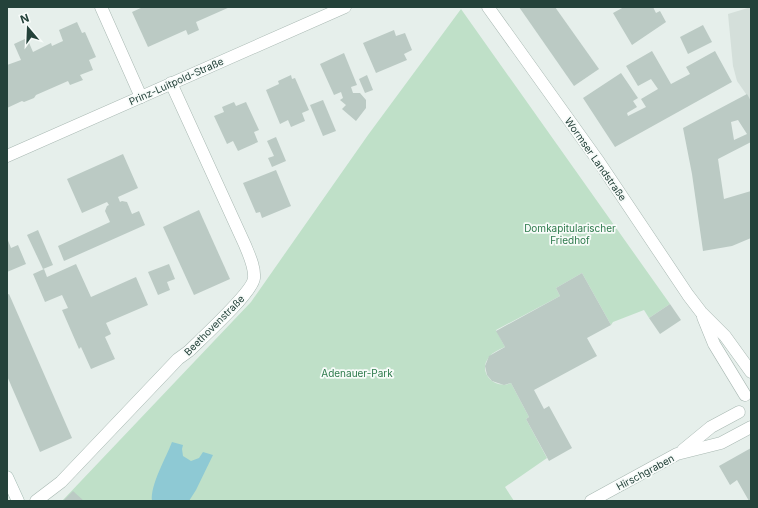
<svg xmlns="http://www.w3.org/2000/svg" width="758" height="508" font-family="Inter,sans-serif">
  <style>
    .built { fill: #d4dfda }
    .green { fill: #bfe0c8 }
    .water { fill: #8ec9d4 }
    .building { fill: #bbcac4; fill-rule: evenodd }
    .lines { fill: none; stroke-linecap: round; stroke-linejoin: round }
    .minor-casing { stroke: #a8b8b2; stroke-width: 13 }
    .tertiary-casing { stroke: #a8b8b2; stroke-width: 13 }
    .secondary-casing { stroke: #a4bbb3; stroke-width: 13 }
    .minor { stroke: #fff; stroke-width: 12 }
    .tertiary { stroke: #fff; stroke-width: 12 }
    .secondary { stroke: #fff; stroke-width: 12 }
    .labels { text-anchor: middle; stroke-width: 3.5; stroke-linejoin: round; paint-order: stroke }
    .street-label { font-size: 10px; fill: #24423a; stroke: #f7fbf9 }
    .park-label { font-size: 10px; fill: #2d7a4b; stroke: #f7fbf9 }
  </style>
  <rect width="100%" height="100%" fill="#e6efeb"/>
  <polygon class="built" points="751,7 751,101 737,81 733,66 728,14"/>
  <path class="green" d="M461,9l209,295 -21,14 -5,-8 -31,12 -2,3 -29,-52 -26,15 4,8 -64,34 9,17c-5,2 -12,5 -16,10 -12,15 5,33 22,26l18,34 -3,2 21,39 -42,29 9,14h-452l189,-199 117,-167z"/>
  <path class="water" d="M172,442l11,3 -1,4 1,7 8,5 8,-3 4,-6 10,3 -17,35 -7,11h-37c-2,-16 14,-43 20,-59z"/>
  <g class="building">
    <polygon points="143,7 230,7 196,22 199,30 188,35 186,30 148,47 132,12"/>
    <polygon points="519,7 555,7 599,69 574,86"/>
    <polygon points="624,7 653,7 656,13 660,11 666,22 632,45 613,13"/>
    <polygon points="77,22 82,33 85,32 96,57 89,60 93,70 80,75 83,80 70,85 68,81 36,95 34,98 24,102 22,101 7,108 7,65 21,60 14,44 27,38 33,52 51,43 52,46 63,41 59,30"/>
    <polygon points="703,25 712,42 688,54 680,37"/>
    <polygon points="394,30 396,36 405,33 412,50 404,54 407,60 376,73 363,43"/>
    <polygon points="652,51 671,84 690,74 686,67 715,51 732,82 615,147 583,98 621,73 638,98 633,101 637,107 627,113 628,116 646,107 641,99 658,89 651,79 638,86 626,66"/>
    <polygon points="344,53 357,85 351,87 353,93 360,93 366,100 366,108 356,121 342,109 346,105 340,100 343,98 341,92 334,95 320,64"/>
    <polygon points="291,75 292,79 295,78 309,110 302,113 305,121 291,127 288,120 280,124 266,90 279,84 278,81"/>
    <polygon points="367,75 373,90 365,93 359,79"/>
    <path d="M747,94l4,7v41l-33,17 6,40 27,-8v47l-19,8 -29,5 -11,-77 -9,-46zM738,120l9,14 -13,6 -3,-18z"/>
    <polygon points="323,100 336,131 323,136 310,105"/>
    <polygon points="234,102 236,106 246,102 259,130 254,132 258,142 238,151 233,141 227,144 214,116 224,112 222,107"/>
    <polygon points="276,137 286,161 272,167 268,158 274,156 267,141"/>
    <polygon points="123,154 138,188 118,197 120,202 122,201 127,202 132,214 139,211 145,225 64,261 58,246 110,222 105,211 107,206 109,205 107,202 82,213 67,179"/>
    <polygon points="276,170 291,206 262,218 260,212 256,213 243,183"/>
    <polygon points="199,210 230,279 194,295 163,227"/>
    <polygon points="38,230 53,265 43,269 27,235"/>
    <polygon points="7,238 11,248 18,245 26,264 7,272"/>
    <polygon points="76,264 91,297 136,277 148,305 106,323 111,334 105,337 115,359 91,369 81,347 79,349 62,310 68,308 62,295 45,302 33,274 44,269 47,277"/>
    <polygon points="169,264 175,279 167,282 170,290 158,295 148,272"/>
    <polygon points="582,273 611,325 587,338 597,356 534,390 544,409 549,406 572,448 549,461 526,419 529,417 511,383 504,385 492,381 487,375 485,366 489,356 505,347 496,331 560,296 556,288"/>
    <polygon points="9,294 72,438 40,452 7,376 7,295"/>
    <polygon points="670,304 681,320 660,334 649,318"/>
    <polygon points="751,448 751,501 749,501 737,480 730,485 719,466"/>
    <polygon points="73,491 84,501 63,501"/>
  </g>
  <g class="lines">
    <defs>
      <g id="minor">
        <polyline points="101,7 141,97"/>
        <polyline points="7,156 345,7"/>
        <path d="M36,501l25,-19 117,-123 11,-8c12,-12 64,-59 65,-73 1,-11 -5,-23 -9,-33l-74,-162"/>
      </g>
      <g id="tertiary">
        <polyline points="488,7 599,162 688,295 701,312 725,336 751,372"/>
        <polyline points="703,317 714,344 745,395"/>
        <polyline points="683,450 711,427 739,412"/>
        <polyline points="591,501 677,454 721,443 751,427"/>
      </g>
      <polyline id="secondary" points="7,477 18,501"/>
    </defs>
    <use href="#minor" class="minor-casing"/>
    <use href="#tertiary" class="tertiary-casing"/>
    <use href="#secondary" class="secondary-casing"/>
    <use href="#minor" class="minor"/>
    <use href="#tertiary" class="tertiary"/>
    <use href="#secondary" class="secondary"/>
  </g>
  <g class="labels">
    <g class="street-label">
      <text transform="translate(176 81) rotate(-24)" y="4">Prinz-Luitpold-Straße</text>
      <text transform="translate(596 159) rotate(55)" y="4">Wormser Landstraße</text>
      <text transform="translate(214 325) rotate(-45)" y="4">Beethovenstraße</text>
      <text transform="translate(645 472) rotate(-28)" y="4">Hirschgraben</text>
    </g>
    <g class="park-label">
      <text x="570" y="232">Domkapitularischer<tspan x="570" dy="12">Friedhof</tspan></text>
      <text x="357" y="377">Adenauer-Park</text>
    </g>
  </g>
  <rect width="758" height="508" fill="none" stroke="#24423a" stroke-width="16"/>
  <g transform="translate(28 28) rotate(341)" stroke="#f7fbf9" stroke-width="3" paint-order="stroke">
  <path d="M0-3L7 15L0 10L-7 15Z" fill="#24423a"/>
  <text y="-6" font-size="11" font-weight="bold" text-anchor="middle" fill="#24423a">N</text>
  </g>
</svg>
